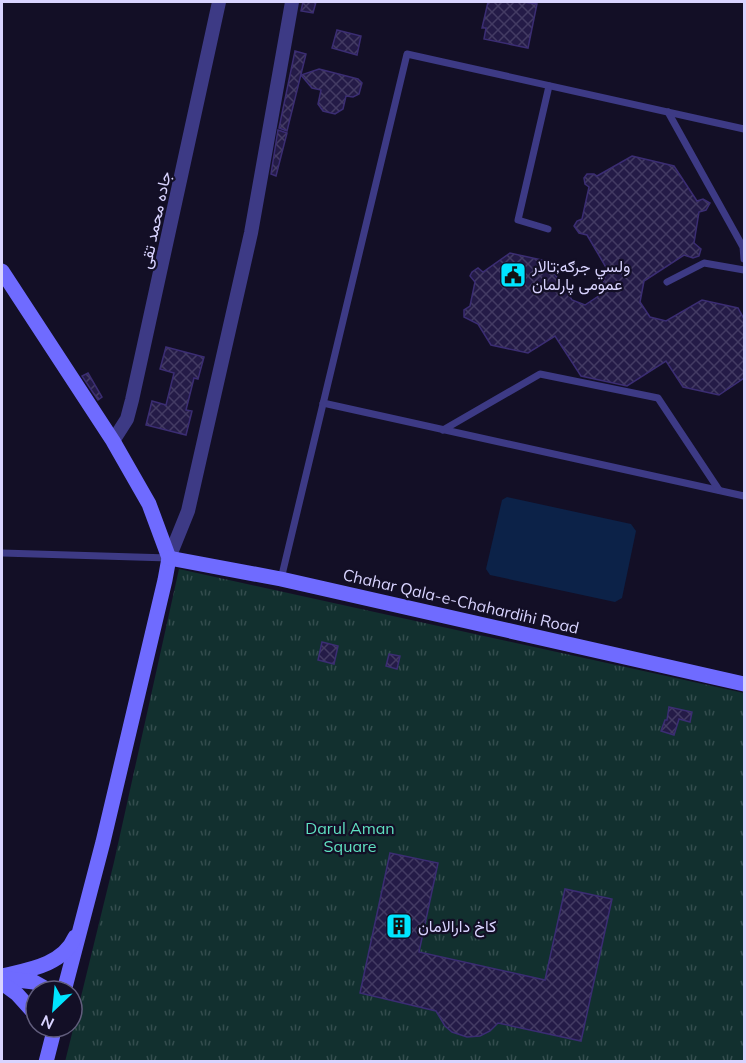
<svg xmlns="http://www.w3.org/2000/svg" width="746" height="1063" font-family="Mulish,Vazirmatn,sans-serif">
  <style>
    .park { fill: url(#park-tufts) }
    .water { fill: #0c2248 }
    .building { fill: url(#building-cross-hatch); stroke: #3b2d73; stroke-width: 1.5 }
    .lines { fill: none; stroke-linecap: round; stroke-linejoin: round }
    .service { stroke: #3d3a85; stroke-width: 7 }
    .minor { stroke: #3d3a85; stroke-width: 14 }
    .secondary { stroke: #6f6bff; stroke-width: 15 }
    .labels { text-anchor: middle; stroke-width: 4.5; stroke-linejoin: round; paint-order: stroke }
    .street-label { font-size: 16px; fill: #d9d4ff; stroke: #130f26 }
    .poi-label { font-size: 16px; fill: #d9d4ff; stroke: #130f26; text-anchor: start }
    .park-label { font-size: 16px; fill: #5fe0c0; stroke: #130f26 }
  </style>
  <defs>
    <pattern id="park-tufts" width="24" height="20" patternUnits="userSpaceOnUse" patternTransform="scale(1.5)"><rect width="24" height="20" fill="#12302f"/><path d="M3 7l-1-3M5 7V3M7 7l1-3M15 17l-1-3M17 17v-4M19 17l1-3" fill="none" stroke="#344d4e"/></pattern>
    <pattern id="building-cross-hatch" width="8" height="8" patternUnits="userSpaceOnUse" patternTransform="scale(1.5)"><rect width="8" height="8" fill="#241b47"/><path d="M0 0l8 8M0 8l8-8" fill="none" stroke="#433b63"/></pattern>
  </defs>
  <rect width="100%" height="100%" fill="#130f26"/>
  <polygon class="park" points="179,569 744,693 744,1061 65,1062 114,862"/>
  <polygon class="water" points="507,497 631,524 636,531 622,598 615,602 490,575 486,569 502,500"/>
  <g class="building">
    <polygon points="303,2 316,2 313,13 301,11"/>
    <polygon points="488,2 523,2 537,4 528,48 484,39 486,28 482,28"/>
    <polygon points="337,30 361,36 357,55 332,48"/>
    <polygon points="295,51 306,54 287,131 279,128"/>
    <polygon points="319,69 358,79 362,83 359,94 353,97 346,96 343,109 335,114 323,111 318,104 321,90 312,88 301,75"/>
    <polygon points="278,130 287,133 276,176 271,174"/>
    <polygon points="632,156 674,166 697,201 703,199 710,203 706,210 699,212 694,243 701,249 699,256 693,258 684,255 644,281 640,302 650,317 666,321 702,300 738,308 744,319 744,378 719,395 683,387 666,361 627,386 581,376 555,336 528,353 491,345 478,324 464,317 464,310 470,306 475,282 470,276 472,272 478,268 483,272 510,253 546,261 572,300 585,305 600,295 607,269 587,235 579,233 574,226 577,221 582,219 589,187 585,184 584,178 587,174 594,174 597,176"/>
    <polygon points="166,347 204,357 198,379 194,378 186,410 192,411 186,435 146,425 152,401 166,405 174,373 160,369"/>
    <polygon points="88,373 102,397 98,400 82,376"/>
    <polygon points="322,642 338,646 334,664 318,660"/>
    <polygon points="389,654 400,656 397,669 386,666"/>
    <polygon points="669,707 692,712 690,722 679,719 674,735 661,731 665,720 667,720"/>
    <polygon points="390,853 438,863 419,952 545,980 565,889 612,899 581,1041 498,1023 490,1031 480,1036 467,1037 452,1032 445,1026 436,1011 360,993"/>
  </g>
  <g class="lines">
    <g class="service">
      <polyline points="668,112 743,247 744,259"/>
      <polyline points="548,229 518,220 549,86"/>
      <polyline points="667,282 704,263 744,270"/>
      <polyline points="323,403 744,496"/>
      <polyline points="443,430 540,374 658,398 719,490"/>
      <polyline points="2,553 169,558"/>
      <polyline points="281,579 407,54 744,129"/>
    </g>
    <g class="minor">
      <polyline points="113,441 127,419 132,400 219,2"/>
      <polyline points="169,558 188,511 251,233 292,2"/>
    </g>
    <g class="secondary">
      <polyline points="2,271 113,441 149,504 169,558 165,580 103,842 64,991"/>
      <polyline points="169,558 281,579 744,684"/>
      <path d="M2,976c26,-6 61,-11 73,-39"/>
      <polyline points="8,979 34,982 50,991"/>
      <polyline points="2,983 17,994 36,1015"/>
      <polyline points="46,1062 55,1027"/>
    </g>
  </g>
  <defs>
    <symbol id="civic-square" viewBox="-11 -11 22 22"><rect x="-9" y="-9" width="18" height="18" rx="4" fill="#00e5ff" stroke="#130f26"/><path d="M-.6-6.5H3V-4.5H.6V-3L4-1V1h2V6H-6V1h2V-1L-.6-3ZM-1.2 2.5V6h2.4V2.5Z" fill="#111"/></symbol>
    <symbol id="building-square" viewBox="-11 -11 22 22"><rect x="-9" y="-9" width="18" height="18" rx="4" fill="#00e5ff" stroke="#130f26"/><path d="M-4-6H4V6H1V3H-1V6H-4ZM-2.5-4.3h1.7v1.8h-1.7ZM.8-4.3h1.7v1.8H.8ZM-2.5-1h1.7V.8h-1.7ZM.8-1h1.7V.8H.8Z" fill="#111"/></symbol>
  </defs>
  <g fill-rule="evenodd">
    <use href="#civic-square" x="498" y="260" width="30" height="30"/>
    <use href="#building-square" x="384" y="911" width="30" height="30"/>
  </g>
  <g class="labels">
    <g class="street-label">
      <text transform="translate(155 220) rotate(-78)" y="6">جاده محمد تقی</text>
      <text transform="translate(461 601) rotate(13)" y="6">Chahar Qala-e-Chahardihi Road</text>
    </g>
    <g class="poi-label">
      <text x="532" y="272">ولسي جرګه;تالار<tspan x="532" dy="18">عمومی پارلمان</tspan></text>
      <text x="418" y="932">کاخ دارالامان</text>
    </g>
    <g class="park-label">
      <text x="350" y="834">Darul Aman<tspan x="350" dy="18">Square</tspan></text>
    </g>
  </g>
  <rect width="746" height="1063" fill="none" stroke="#d9d4ff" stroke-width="6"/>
  <g transform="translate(54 1009) rotate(206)"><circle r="28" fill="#130f26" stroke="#625e7d" stroke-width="1.5"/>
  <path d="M0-4.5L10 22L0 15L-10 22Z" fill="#00e5ff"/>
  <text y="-9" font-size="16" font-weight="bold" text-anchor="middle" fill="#d9d4ff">N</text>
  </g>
</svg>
